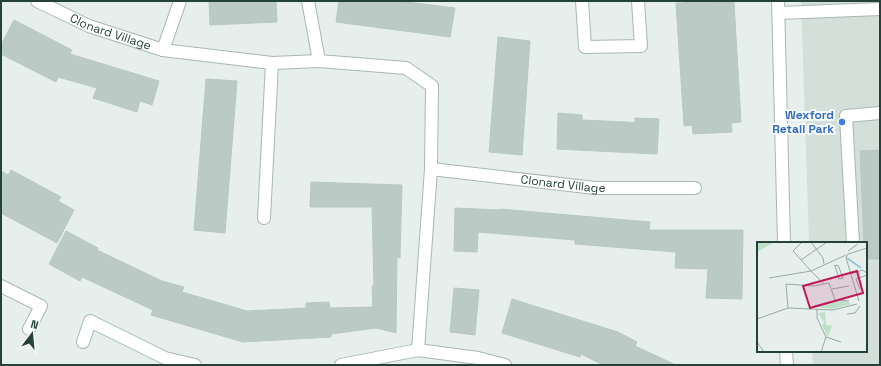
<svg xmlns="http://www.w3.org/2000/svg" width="881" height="366" font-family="'Space Grotesk',sans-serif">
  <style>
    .built { fill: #d4dfda }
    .building { fill: #bbcac4; stroke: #b8c9c2 }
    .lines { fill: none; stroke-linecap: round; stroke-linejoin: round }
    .service-casing { stroke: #a8b8b2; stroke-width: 14 }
    .minor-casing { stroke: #a8b8b2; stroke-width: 14 }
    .service { stroke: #fff; stroke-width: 12 }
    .minor { stroke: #fff; stroke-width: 12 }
    .shop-dot { fill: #3f7fe0; stroke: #f7fbf9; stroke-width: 1.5 }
    .labels { text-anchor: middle; stroke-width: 4; stroke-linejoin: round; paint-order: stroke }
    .street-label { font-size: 12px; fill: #24423a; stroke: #f7fbf9 }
    .shop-label { font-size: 12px; font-weight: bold; fill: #366cbe; stroke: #f7fbf9; text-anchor: end }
    .inset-river { fill: none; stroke: #8ec9d4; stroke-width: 2 }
    .inset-road { fill: none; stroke: #98aaa4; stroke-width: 1 }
    .view { fill: #c2185b; fill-opacity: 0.15; stroke: #c2185b; stroke-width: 2 }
    .inset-edge { fill: none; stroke: #24423a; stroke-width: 2 }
  </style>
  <rect width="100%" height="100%" fill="#e6efeb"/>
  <polygon class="built" points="801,1 880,1 880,365 813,365 812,351 866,351 866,243 809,243"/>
  <g class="building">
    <polygon points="209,1 276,1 277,22 210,25"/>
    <polygon points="339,1 398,1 455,8 450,37 336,22"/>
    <polygon points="684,1 734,2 741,122 731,123 732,132 693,134 692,125 684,126 676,3 684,3"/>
    <polygon points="14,20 72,50 70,54 159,81 152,105 140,101 137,112 93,98 97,88 58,77 56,82 1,54 1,45"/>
    <polygon points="498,37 530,41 522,155 489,152"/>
    <polygon points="206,79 237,81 225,233 194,230"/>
    <polygon points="558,113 582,115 582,120 626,122 635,123 635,118 659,119 657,154 557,149"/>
    <polygon points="880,150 880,259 866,259 866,243 864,243 860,151"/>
    <polygon points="11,170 61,197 58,201 74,210 57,243 1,213 1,171 8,175"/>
    <polygon points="311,182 402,185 400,258 397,257 396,333 376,328 331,334 331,337 243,342 151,315 153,310 82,277 80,281 49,264 66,231 98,248 97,250 162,281 184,287 182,292 247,311 306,308 306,303 329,302 330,308 373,307 372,286 374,286 372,207 310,207"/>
    <polygon points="455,208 500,210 500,209 650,222 649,230 743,230 742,299 706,298 708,269 675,268 676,252 575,244 575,240 478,232 477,252 454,251"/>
    <polygon points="454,288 479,290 475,335 450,332"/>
    <polygon points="512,299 618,332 637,342 635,346 676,365 603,365 581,354 580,357 502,333"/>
  </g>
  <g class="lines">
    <defs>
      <g id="service">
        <polyline points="582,1 585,47 641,46 638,1"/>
        <polyline points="779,13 880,9"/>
        <polyline points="853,243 846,116 880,113"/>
      </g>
      <g id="minor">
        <path id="s1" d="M37,1l52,25 74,24 109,13 47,-2 87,7 26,18 -1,83 -13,181"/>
        <polyline points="308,1 319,61"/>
        <polyline points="778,1 784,243"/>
        <polyline points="163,50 180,1"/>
        <path id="s2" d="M431,169l164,19h100"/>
        <polyline points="264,218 272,63"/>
        <polyline points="1,286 41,306 29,329"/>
        <polyline points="83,342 90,321 165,358 195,365"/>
        <polyline points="786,351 787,365"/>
        <polyline points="341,365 418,350 478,358 505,365"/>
      </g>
    </defs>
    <use href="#service" class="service-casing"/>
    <use href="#minor" class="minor-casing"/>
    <use href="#service" class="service"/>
    <use href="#minor" class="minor"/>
  </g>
  <circle class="shop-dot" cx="842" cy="122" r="4"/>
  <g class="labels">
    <g class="street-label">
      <text dy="4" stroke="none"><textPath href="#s1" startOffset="80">Clonard Village</textPath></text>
      <text dy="4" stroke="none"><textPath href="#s2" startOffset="133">Clonard Village</textPath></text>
    </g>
    <g class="shop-label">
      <text x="834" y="119">Wexford<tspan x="834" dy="14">Retail Park</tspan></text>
    </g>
  </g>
  <g transform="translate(757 242)">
    <rect width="110" height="110" fill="#e6efeb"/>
    <path d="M0,0h18l-18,10zM77,59h13l4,3 -19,5 -17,-2zM68,70l1,13 6,1 -4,10 12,5 -13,-5 -5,-11 2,-3 -6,-9z" fill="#bfe0c8"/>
    <path class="inset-river" d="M90,16l14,10"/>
    <path class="inset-road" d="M45,0l-9,9 18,20 35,-16M54,0l12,16 1,6M91,9l10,-7M44,18l26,-18M77,23l1,1 4,13 4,-1 -5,-13 -3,1M94,32l11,-4 5,3M12,36l42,-7 13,13M75,47l17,-3M103,47l-4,-10 11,-4M102,59l-13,-43 2,-4 19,-6M57,64l24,-6 11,1M31,66l-2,-24 28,2 15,-3 6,17M60,67v9l9,19 -5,15M90,72l8,-1 5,-7M0,77l31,-11 45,2 24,-6M69,95l15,5M0,100l7,10"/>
    <path class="view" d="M100,29l6,22 -53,15 -7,-22z"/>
    <rect width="110" height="110" class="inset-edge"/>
  </g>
  <rect width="881" height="366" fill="none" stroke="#24423a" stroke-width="4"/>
  <g transform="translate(32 334) rotate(16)" stroke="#f7fbf9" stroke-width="3" paint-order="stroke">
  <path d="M0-3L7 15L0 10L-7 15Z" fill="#24423a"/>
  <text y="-6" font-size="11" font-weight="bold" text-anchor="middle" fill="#24423a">N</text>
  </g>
</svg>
